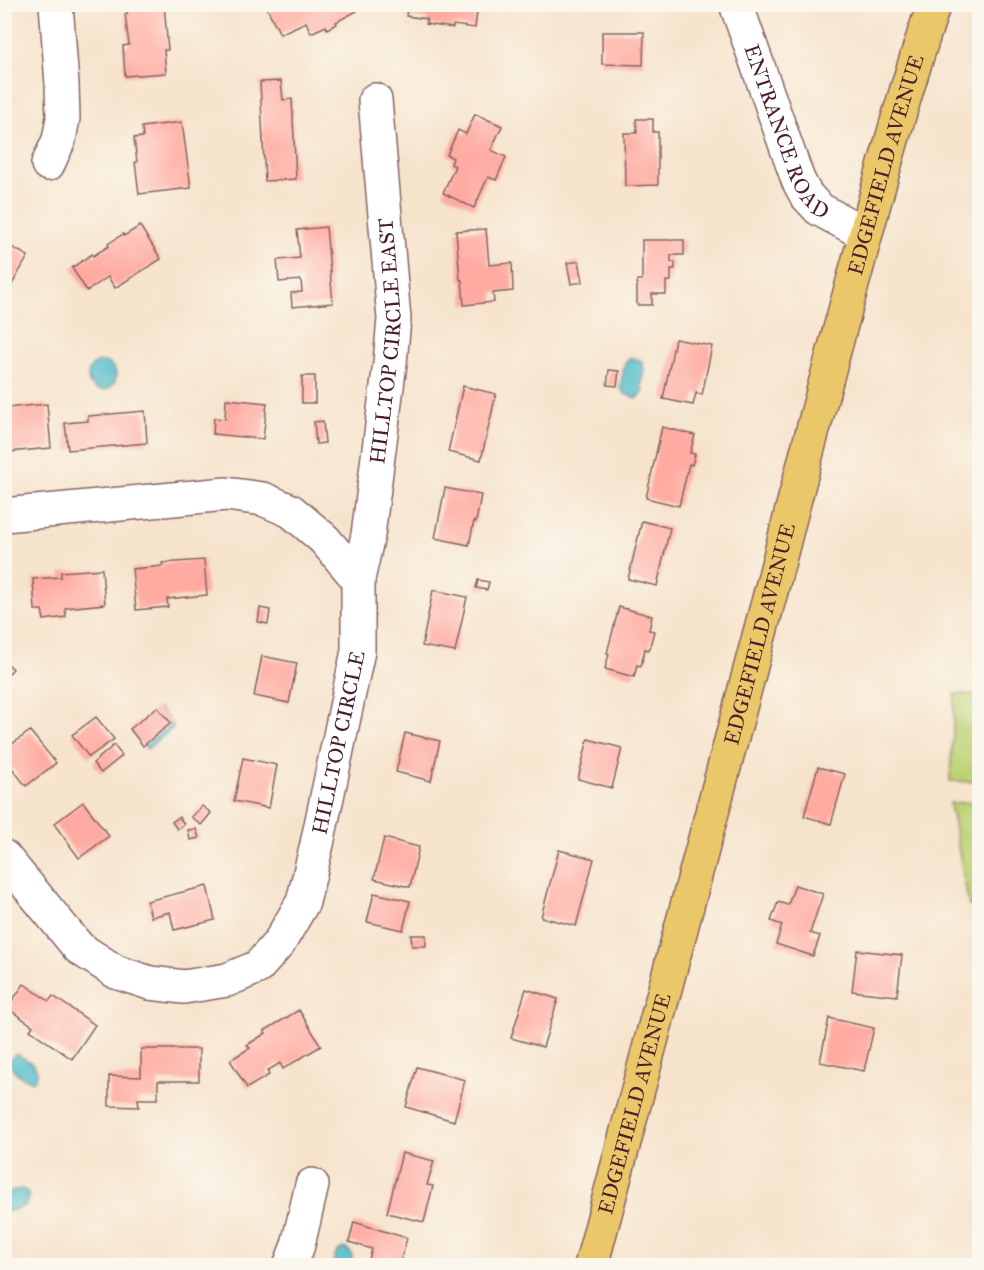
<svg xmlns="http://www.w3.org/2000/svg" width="984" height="1270" font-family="'IM FELL Great Primer',serif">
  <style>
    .green { fill: #bdd276; stroke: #847850; stroke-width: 1.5 }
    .water { fill: #4fbbca; stroke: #4c6d7a; stroke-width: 1.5 }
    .building { fill: #ffaba1 }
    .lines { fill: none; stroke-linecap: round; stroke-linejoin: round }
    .minor-casing { stroke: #866463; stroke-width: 36 }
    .major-casing { stroke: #866463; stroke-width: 36 }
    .minor { stroke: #fff; stroke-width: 33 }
    .major { stroke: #eac769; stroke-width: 33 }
    .labels { text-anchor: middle; stroke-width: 6; stroke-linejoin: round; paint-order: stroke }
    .street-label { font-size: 21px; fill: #4a1f2b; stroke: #fbf7ec }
  </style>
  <rect width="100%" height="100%" fill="#fbf7ec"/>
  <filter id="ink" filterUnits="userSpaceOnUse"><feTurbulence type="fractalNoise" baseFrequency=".0167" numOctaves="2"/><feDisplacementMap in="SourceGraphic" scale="12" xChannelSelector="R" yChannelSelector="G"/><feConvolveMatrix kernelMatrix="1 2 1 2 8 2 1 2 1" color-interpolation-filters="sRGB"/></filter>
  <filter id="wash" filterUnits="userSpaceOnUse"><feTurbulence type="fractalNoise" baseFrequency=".008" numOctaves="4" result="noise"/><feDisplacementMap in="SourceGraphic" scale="24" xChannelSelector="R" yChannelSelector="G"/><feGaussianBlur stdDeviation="1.35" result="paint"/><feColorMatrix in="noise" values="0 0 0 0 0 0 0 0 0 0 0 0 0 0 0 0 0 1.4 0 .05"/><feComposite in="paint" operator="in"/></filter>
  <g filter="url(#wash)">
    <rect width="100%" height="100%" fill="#f6e3cc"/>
    <g class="green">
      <polygon points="955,694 979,695 979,782 950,781"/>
      <polygon points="979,802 979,904 969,906 950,803"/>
    </g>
    <g class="water">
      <path d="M630,358c20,0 13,17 11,29l3,4 -7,8 -12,-5 -5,-7 5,-24z"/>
      <circle cx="102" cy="376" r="14"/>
      <polygon points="160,709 174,727 147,749 132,731"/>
      <path d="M16,1054c10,5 27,13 19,26 -13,2 -35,-17 -19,-26z"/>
      <polygon points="22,1189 27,1192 29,1197 25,1206 5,1213 5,1194 16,1190"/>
      <path d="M344,1248c9,4 9,9 7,17h-19c3,-7 3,-15 12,-17z"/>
    </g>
    <g id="blocks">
      <g class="building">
        <polygon points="126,4 164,4 168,50 164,50 166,73 125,76 123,46 129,45 125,14 127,14"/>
        <polygon points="274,4 354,4 357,11 336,22 337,24 327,29 326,26 311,33 306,22 280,34 267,8"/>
        <polygon points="408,4 478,4 475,28 453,25 453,28 426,24 427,19 406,16"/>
        <polygon points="602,32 644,32 643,65 602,64"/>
        <polygon points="281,81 283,100 292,99 296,179 265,181 260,82"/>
        <polygon points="475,114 502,126 491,150 506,157 496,180 488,177 474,208 443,193 455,166 451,164 453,158 447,155 458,130 466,134"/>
        <polygon points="636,119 653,119 653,132 658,132 658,185 625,186 624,133 637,133"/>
        <polygon points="182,122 191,188 139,194 135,162 137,162 134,138 143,137 142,127"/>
        <polygon points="140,226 161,259 115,288 108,277 87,291 72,268 92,254 93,256 109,246 108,244 123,234 124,236"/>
        <polygon points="326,227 333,303 292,307 291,293 302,292 301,280 279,282 277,260 300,258 297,230"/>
        <polygon points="486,229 489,265 512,263 513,291 493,293 494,302 464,305 462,280 460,280 456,231"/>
        <polygon points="642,240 684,240 684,255 671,255 671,262 675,262 675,269 671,269 671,281 666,281 666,294 652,294 652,305 637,305 637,280 642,280"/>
        <polygon points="4,243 28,256 6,295 4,294"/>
        <polygon points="579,261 583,282 571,284 567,263"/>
        <polygon points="675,339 712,346 702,395 696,393 693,405 663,399"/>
        <polygon points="609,370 619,371 617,386 607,385"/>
        <rect x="302" y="376" width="13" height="27"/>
        <polygon points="463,386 496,394 481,460 448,452"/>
        <polygon points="226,399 267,403 263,439 213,434 214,418 225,419"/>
        <polygon points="47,404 51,448 9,452 10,457 4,458 4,422 6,422 4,408"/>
        <polygon points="145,411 147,443 68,450 65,423 88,421 88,416"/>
        <polygon points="323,421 325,443 316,444 314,422"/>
        <polygon points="662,427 695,435 690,453 695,454 692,465 689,464 679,506 646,498"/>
        <polygon points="445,488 481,495 476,522 474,521 469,545 435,538"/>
        <polygon points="642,521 670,528 657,586 628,579"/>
        <polygon points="204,560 207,595 167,599 168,607 136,610 132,569 163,566 162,563"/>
        <polygon points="102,569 105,604 65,608 66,617 44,620 42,610 35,610 33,579 61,577 61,572"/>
        <polygon points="478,580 489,582 487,590 476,588"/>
        <polygon points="433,590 467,597 455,652 422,646"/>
        <polygon points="619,607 652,616 649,630 654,631 649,650 645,649 641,666 637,665 634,677 605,669 609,654 607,653"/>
        <polygon points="260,608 270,610 268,624 258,622"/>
        <polygon points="262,656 297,663 289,703 254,696"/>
        <polygon points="6,662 13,669 4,678 4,664"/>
        <polygon points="157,707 171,723 143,746 130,729"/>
        <polygon points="96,717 114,739 89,757 72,735"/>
        <polygon points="30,731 56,763 26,786 4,758 4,750"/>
        <polygon points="405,733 440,741 431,781 396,772"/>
        <polygon points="588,739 622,748 612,788 578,779"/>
        <polygon points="114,745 122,756 101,773 93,763"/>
        <polygon points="243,758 277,765 269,808 234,801"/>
        <polygon points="818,767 845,774 831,824 804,816"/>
        <polygon points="83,802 109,836 79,858 54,824"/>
        <polygon points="202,806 211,813 201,825 191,817"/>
        <polygon points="179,817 184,824 177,829 172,822"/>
        <polygon points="196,829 199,838 190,840 188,830"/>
        <polygon points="384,838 419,847 410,887 374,879"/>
        <polygon points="559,850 594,859 576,926 541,917"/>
        <polygon points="795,885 823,894 810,933 820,936 813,956 776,944 782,925 771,921 778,902 788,905"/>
        <polygon points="207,886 215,920 174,930 170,912 151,917 147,901"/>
        <polygon points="374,893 410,901 403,930 367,922"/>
        <polygon points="411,935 426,935 426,946 412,946"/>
        <polygon points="4,948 12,957 4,963"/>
        <polygon points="857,950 902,955 897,996 852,991"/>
        <polygon points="24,984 49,1001 53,996 95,1025 72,1059 30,1030 33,1026 7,1008"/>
        <polygon points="526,989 558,999 543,1047 511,1038"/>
        <polygon points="299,1010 321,1046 283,1069 280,1063 267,1071 269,1075 247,1088 230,1060 250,1048 247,1045 266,1033 264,1031"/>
        <polygon points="829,1018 874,1028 864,1071 820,1062"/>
        <polygon points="141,1049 199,1049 199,1081 158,1081 158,1099 138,1099 139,1107 109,1106 109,1076 141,1077"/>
        <polygon points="417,1067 465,1080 454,1121 406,1107"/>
        <polygon points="402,1153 434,1161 427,1185 433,1186 424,1222 387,1213"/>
        <polygon points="354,1222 407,1238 399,1266 367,1266 372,1249 349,1242"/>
      </g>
    </g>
  </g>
  <g filter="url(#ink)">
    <use href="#blocks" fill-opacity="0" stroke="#866463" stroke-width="1.5"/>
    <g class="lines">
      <defs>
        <g id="minor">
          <path id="s1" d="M736,4l62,176 8,15 13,14 46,25"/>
          <polyline points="48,164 59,140 63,118 62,84 56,4"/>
          <polyline points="4,515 226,494 263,499 291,511 324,539 358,579"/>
          <path id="s2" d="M4,857l75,91 37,24 34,11 34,4 43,-7 31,-13 21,-24 24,-41 14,-58 41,-193v-72l10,-44 22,-172 4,-44 -19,-219"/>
          <polyline points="290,1266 298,1245 312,1185"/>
        </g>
        <g id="major">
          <path id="s3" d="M591,1266c61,-229 124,-457 183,-686 27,-106 55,-212 84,-317 23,-87 47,-173 76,-259"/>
        </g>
      </defs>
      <use href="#minor" class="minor-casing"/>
      <use href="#major" class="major-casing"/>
      <use href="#minor" class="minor"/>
      <use href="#major" class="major"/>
    </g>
  </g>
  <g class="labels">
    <g class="street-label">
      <text dy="7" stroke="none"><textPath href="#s1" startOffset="138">ENTRANCE ROAD</textPath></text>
      <text dy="7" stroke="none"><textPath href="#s3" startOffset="1140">EDGEFIELD AVENUE</textPath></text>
      <text dy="7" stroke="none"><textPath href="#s2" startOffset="958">HILLTOP CIRCLE EAST</textPath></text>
      <text dy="7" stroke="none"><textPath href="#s3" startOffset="654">EDGEFIELD AVENUE</textPath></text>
      <text dy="7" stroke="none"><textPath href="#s2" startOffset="552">HILLTOP CIRCLE</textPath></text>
      <text dy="7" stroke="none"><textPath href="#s3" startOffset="168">EDGEFIELD AVENUE</textPath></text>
    </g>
  </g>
  <rect width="984" height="1270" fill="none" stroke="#fbf7ec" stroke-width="24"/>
</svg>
